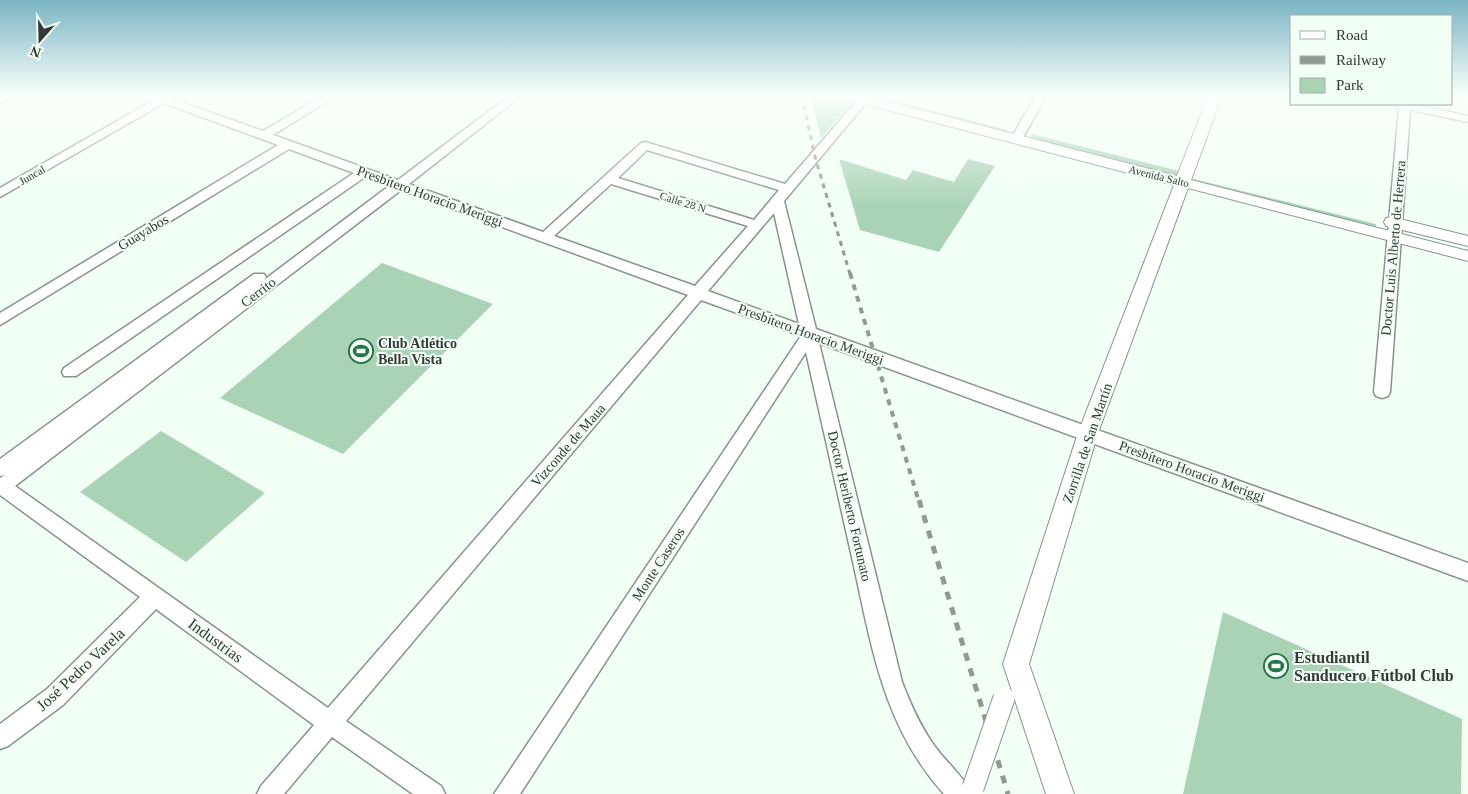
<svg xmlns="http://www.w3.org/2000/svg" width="1468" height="794" font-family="'Times New Roman',serif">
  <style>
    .green { fill: #aad3b6 }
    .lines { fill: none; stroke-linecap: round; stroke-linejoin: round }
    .minor-casing { stroke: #86958a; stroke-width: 3 }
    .tertiary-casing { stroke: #86958a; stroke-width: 2 }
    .minor { fill: #fff; fill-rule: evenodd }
    .tertiary { fill: #fff; fill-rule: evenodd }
    .rail-far2 { stroke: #909a92; stroke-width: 3; stroke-dasharray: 5 5; stroke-linecap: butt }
    .rail-far1 { stroke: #909a92; stroke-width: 4; stroke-dasharray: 6 6; stroke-linecap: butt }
    .rail { stroke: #909a92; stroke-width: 5; stroke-dasharray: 8 8; stroke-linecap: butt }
    .minor-bridge-casing { stroke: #86958a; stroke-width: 23; stroke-linecap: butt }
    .minor-bridge { stroke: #fff; stroke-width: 21 }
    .labels { text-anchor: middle; stroke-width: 4; stroke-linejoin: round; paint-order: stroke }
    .far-street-label { font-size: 11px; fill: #333934; stroke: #f1fff5 }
    .street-label { font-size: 14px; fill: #333934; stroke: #f1fff5 }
    .poi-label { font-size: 14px; font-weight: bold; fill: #333934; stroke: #f1fff5; text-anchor: start }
    .near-street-label { font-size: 16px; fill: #333934; stroke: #f1fff5 }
    .near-poi-label { font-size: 16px; font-weight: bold; fill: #333934; stroke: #f1fff5; text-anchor: start }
  </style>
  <rect width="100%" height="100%" fill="#f1fff5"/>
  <g class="green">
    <polygon points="810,96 820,96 851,104 821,138"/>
    <polygon points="880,97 1007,130 1005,133 877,101"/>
    <polygon points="1032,134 1179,171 1177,178 1030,140"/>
    <polygon points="839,159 906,180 913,170 954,182 968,159 995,166 939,252 860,230"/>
    <polygon points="1190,178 1376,224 1376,229 1189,181"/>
    <polygon points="382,263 493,304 343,454 220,398"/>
    <polygon points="161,431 265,493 186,562 80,492"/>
    <polygon points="1223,612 1462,719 1461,794 1183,794"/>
  </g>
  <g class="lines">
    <defs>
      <g id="minor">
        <polygon points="0,96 8,96 4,102 0,103"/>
        <path d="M149,96h25l-2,3 91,32 60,-35h13l-63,39 125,45 111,-84h12l-112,88 134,48 98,-89 4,-1 140,42 76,-88h11l-88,105 32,128 652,234v18l-649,-238 83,339c9,23 19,46 34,66 11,15 28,29 36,46h-28c-63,-70 -73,-153 -93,-241 -15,-67 -30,-134 -45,-201l-286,442h-26l307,-458 -100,-36 -355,421 95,65 4,8h-32l-81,-57 -48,57h-27l4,-8 53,-61 -158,-116 -93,96 -55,41 -8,3v-25l47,-35 93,-92 -140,-102v-17l5,-3 -5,1v-17l254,-185h10l2,3 -2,3 125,-94 -24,-9 -289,199h-12l-2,-4 2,-4 290,-195 -65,-24 -289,176v-12l278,-168 -114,-42 -164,94v-9l154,-88zM647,150l132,40 -25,30 -136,-42zM611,184l137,42 -53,60 -141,-50zM401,190l287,105 -360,413 -313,-222zM774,213l25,111 -91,-33z"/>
        <polygon points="1035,96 1046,96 1021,141 1013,141 1011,139"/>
        <polygon points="1392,104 1412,104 1468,116 1468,122 1410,110 1390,392 1388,396 1382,398 1376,396 1374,392 1399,108"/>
      </g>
      <g id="tertiary">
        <polygon points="843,96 866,96 1177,176 1208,96 1222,96 1191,180 1468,251 1468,261 1188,188 1098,433 1029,664 1074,794 1046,794 1003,664 1078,433 1174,185 845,99"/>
        <polygon points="1392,217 1468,236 1468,246 1386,226 1384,222 1386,218"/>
      </g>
    </defs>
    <use href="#minor" class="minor-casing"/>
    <use href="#tertiary" class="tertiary-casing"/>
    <use href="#minor" class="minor"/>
    <use href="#tertiary" class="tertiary"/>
    <polyline class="rail-far2" points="802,96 815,157 850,274"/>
    <polyline class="rail-far1" points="850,273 919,502"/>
    <polyline class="rail" points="919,500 1008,794"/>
    <defs>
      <polyline id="minor-bridge" points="973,788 1004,698"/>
    </defs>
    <use href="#minor-bridge" class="minor-bridge-casing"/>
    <use href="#minor-bridge" class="minor-bridge"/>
  </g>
  <linearGradient id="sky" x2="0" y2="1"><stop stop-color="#7ab4c3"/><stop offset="0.46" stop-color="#f9fffa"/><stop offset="1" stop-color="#f9fffa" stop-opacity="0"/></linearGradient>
  <rect width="1468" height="207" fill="url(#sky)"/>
  <defs>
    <symbol id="stadium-ring" viewBox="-11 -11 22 22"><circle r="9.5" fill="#f1fff5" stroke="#237546" stroke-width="1.5"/><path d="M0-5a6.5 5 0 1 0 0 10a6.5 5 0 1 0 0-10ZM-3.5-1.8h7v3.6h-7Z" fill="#237546"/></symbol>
  </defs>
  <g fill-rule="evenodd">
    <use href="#stadium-ring" x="347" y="337" width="28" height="28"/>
    <use href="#stadium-ring" x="1262" y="652" width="28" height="28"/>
  </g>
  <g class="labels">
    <g class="far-street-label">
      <text transform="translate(32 175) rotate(-30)" y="4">Juncal</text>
      <text transform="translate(1159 176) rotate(14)" y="4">Avenida Salto</text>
      <text transform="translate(683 202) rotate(17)" y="4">Calle 28 N</text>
    </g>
    <g class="street-label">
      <text transform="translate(430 196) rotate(20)" y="5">Presbítero Horacio Meriggi</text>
      <text transform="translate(143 232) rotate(-31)" y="5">Guayabos</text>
      <text transform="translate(1393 248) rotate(-85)" y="5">Doctor Luis Alberto de Herrera</text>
      <text transform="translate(258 292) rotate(-37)" y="5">Cerrito</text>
      <text transform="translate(811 334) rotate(20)" y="5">Presbítero Horacio Meriggi</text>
      <text transform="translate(1087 443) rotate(-71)" y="5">Zorrilla de San Martín</text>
      <text transform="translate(568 445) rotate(-49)" y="5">Vizconde de Maua</text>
      <text transform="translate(1192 471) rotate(20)" y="5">Presbítero Horacio Meriggi</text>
      <text transform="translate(850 506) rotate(77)" y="5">Doctor Heriberto Fortunato</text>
      <text transform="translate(658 564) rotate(-57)" y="5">Monte Caseros</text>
    </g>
    <g class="poi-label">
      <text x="378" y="348">Club Atlético<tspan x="378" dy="16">Bella Vista</tspan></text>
    </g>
    <g class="near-street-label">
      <text transform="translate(216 640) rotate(36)" y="6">Industrias</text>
      <text transform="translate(80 669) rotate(-43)" y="6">José Pedro Varela</text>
    </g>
    <g class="near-poi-label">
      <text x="1294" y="663">Estudiantil<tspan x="1294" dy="18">Sanducero Fútbol Club</tspan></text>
    </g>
  </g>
  <rect x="1290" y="15" width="162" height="90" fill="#f1fff5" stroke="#a5b0a8"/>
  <rect x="1300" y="31" width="25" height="8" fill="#ffffff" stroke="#a5b0a8"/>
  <text x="1336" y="40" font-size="15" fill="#333934">Road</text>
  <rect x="1300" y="56" width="25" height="8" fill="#909a92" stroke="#a5b0a8"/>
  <text x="1336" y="65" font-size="15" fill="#333934">Railway</text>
  <rect x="1300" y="78" width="25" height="15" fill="#aad3b6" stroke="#a5b0a8"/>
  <text x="1336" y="90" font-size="15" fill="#333934">Park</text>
  <g transform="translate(40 40) rotate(200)" stroke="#f1fff5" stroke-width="4" paint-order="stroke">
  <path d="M0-4L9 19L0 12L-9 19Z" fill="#333934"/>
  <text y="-8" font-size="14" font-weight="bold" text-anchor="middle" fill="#333934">N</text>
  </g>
</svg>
